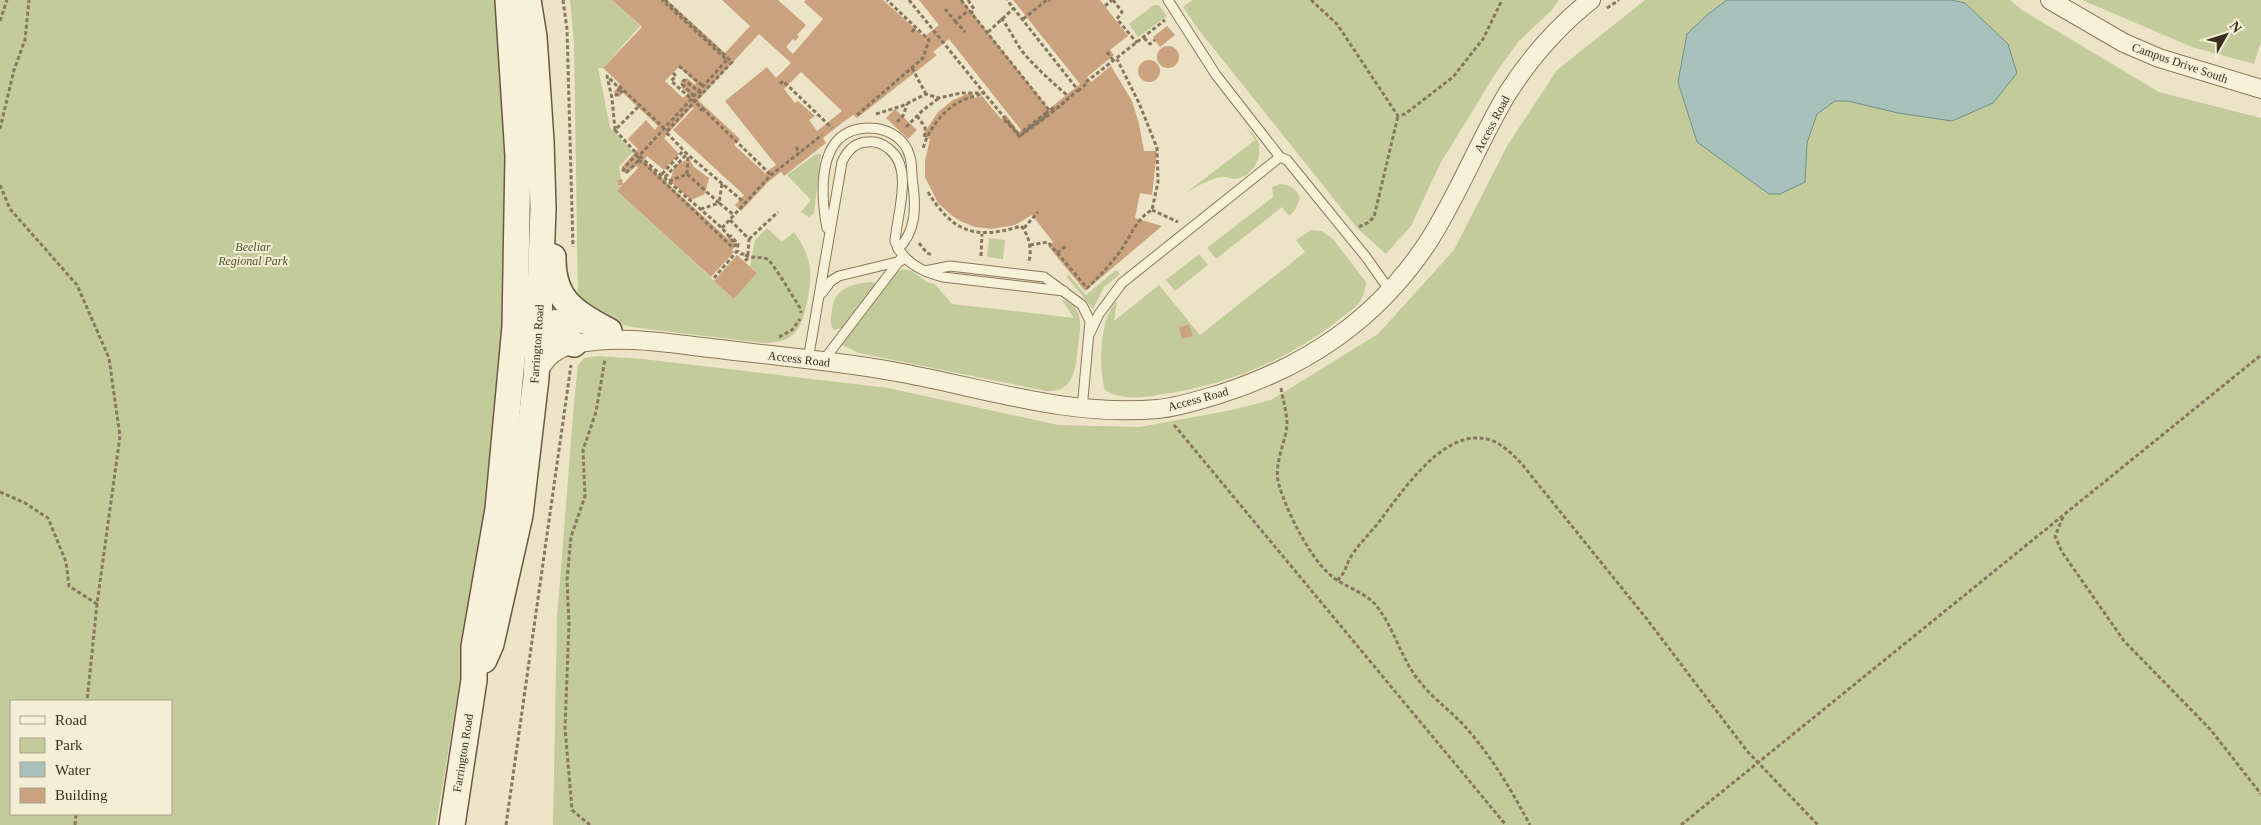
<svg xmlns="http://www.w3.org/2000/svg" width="2261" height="825" font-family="'Times New Roman',serif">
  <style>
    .green { fill: #c3cb9b; fill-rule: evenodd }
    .water { fill: #a8c1bb; stroke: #6f9089 }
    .building { fill: #caa27e; fill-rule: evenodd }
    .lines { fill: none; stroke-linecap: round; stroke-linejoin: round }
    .lane-casing { stroke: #89775d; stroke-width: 11 }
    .street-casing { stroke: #89775d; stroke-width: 20 }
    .secondary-casing { stroke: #6b5840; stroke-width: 28 }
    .path { stroke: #89775d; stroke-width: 3; stroke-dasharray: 4 2.5; stroke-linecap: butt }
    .lane { stroke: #f8f1da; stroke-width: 9 }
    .street { stroke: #f8f1da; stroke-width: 18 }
    .secondary { stroke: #f8f1da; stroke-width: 25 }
    .path-bridge { stroke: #89775d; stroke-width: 3; stroke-dasharray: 4 2.5; stroke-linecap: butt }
    .labels { text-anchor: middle; stroke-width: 4; stroke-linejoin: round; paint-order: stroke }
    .street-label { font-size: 12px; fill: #392e20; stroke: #f5eed6 }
    .park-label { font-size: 12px; font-style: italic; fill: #475527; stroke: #f5eed6 }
  </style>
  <rect width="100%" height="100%" fill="#ede4c7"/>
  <g class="green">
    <path d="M0,0h495l15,154 -13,283 -30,202 -31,186h-436zM11,701h160v113h-160z"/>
    <path d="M570,0h42l28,26 -37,42h-5l12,59 23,25 -14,15 2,12 -4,1v4l5,2 -5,5 117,108 23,-26 -7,-7 5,-26 12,-12 15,14 12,-10c18,25 19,41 13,70 -6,28 -12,40 -42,41l-134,-16 -21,-6 -32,-20 -4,-257z"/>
    <polygon points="1192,0 1559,0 1552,10 1518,42 1494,76 1440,164 1411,226 1386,254 1357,228 1198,29 1183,7"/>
    <polygon points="1645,0 2010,0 2022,10 2159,92 2261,118 2261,825 553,825 557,618 574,403 578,365 584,358 597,356 643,359 888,388 1058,425 1140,427 1232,410 1271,400 1378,334 1454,250 1507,146 1557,70"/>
    <polygon points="2082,0 2261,0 2261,41 2254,64 2192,47"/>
    <polygon points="1154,5 1159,5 1167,16 1138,37 1129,24"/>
    <path d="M1246,127c4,4 10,9 12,15 6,16 -7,36 -24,37 -4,0 -8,-3 -12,-2 -10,0 -25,10 -35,15l68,-52z"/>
    <polygon points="816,154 821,154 814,213 809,217 801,212 811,200 787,175"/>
    <path d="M1280,184c10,1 16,4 20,14l-5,12 -6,6 -7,-9 -66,52 -9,-11 66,-51 -1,-10z"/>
    <path d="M1311,230l11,1 11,8 33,43c-1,8 -2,14 -7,21 -5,6 -12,10 -18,15 -52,42 -118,69 -184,77 -18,3 -36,5 -52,-5 -7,-20 -5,-75 12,-89l-3,20 45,-36 41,50 105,-83 -9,-12z"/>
    <polygon points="989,238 1005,240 1003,259 987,257"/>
    <polygon points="1199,254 1208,265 1175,291 1166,280"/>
    <path d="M903,269l9,2 15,11 8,2 17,20 122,14 -12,-18c6,2 12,5 15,11 6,11 2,24 1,35 -2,21 -3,47 -32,45l-187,-38 -17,-8 55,-73z"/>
    <polygon points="1116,270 1120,274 1104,287 1093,309 1066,276 1069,275 1086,295"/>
    <path d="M874,282v6l-32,40 -9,2c-3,-6 -2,-13 -1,-20 2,-23 22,-27 42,-28z"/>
  </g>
  <polygon class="water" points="1727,0 1951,0 1965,3 2008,44 2017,73 1993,103 1952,121 1898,113 1848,101 1835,101 1817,114 1807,143 1805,182 1780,194 1769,194 1697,142 1678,82 1687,34 1707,15"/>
  <g class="building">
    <path d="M612,0h55l58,53 25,-27 -28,-26h56l28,25 -9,10 2,2 -4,4 -2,-2 -7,8 7,7 30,-35 -19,-17 2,-2h77l41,37 15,-12 -20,-25h43l87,109 31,-25 -67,-84h87l28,36 -18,14 4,5 -27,22 4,5 20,-16 21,35 7,23 5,27h13l-5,44 -12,-2 -5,25 27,8 -77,65 -37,-45 5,-4 -21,-27 -17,10 -23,4 -17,-2 -15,-6 -9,-6 -13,-12 -13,-26v-16l5,-22 -8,-3 16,-24 15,-12 19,-8 2,6 8,-2 19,23 5,-4 13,17 2,-2 -72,-91 -16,13 4,3 -80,63 -4,-3 -15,11 -15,12 3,5 -42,33 -3,-4 -14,11 -26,28 -6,-6 9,-10 -71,-65 21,-22 -2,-1 -28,31 15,16 -15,16 -17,-14 -4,5 85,78 1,-2 8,8 -5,5 2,2 -23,25 -94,-86 5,-6h-4l-1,-5 5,-1 1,5 15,-16 -2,-2 -9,8 -6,-3 1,-4 16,-18 -10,-10 18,-19 9,10 3,-4 -35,-33 -4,4 -4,-1 -1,-4 6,-8 -17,-16 39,-41zM759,34l32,29 -15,15 -9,-11 -42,34 51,64 -11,8 -31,-28 6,-6 -42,-39zM679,67l17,16 -1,2 -8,-7 -6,3v6l7,6 -5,5 -18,-17zM801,72l41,39 -25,20 -8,-11 6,-4 -17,-15 -3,2 -11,-14z"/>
    <polygon points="1167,26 1175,35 1160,47 1153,37"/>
    <circle cx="1168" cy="57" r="11"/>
    <circle cx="1149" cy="71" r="11"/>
    <polygon points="895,109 917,130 908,139 886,118"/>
    <polygon points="689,159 694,167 709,178 705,194 691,200 670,181 675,165"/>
    <polygon points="737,255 757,273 734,299 714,281"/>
    <polygon points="1189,325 1193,336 1182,339 1179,327"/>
  </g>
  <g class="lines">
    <defs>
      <g id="lane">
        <polyline points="1168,0 1216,75 1280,157"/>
        <path d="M827,228c-5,-25 -8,-65 9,-86 19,-23 64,-17 73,12 4,10 2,21 4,31 3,22 3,47 -15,64"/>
        <polyline points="925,271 950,266 1044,277 1082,305 1090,321 1082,409"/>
        <polyline points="822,293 831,281 839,276 901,261"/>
        <polyline points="1090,333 1099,314 1122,283 1280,157 1287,160 1366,257 1390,291"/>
        <path d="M808,360l34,-198c5,-11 13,-20 26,-20 8,-1 15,2 21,7 25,19 8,65 6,92 7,21 28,31 48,36l121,14"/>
        <polyline points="823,361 903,256"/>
      </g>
      <g id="street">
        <polyline points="2050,0 2124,43 2159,58 2261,89"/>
        <polyline points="555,319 591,326"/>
        <path d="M537,374c9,-17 19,-26 38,-30 49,-10 96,0 145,5 60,8 122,12 182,24 86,16 168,44 256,36 21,-2 42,-9 62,-15 88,-28 159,-76 210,-155 29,-46 49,-98 77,-145 23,-36 51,-68 84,-94"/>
      </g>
      <g id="secondary">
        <path d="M553,257c-1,42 21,56 56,74"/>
        <polyline points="533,313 556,339 574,344"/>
        <polyline points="484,660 491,644 520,515 536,378 539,320 543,208 541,141 534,37 528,0"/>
        <polyline points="452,825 474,680 474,647 498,509 515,327 518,156 508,0"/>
      </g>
    </defs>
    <use href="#lane" class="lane-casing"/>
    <use href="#street" class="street-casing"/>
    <use href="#secondary" class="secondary-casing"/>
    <g class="path">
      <polyline points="563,0 567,29 573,247"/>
      <polyline points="665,0 732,62 666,132 687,154 745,203"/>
      <path d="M909,0l75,93c-7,3 -16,4 -23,8 -17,8 -34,30 -38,48"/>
      <polyline points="968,0 974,9 971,14"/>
      <polyline points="1049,0 1050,1"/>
      <polyline points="1113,0 1122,12 1117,19 1137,43"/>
      <polyline points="1311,0 1337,24 1398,116 1405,114 1453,77 1483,39 1502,0"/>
      <polyline points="1105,6 1112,0"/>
      <polyline points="1607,8 1619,0"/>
      <polyline points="945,9 955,21 968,11"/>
      <path d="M1001,18c9,11 13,22 21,33 14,17 30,31 47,46"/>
      <polyline points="1023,19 1047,0"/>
      <polyline points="0,21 7,0"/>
      <polyline points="912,32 916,27"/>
      <polyline points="988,32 1014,8"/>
      <polyline points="1144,38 1150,44 1155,40"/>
      <polyline points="1107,52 1113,60"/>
      <polyline points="679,66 703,86"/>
      <polyline points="912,68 926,94"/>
      <polyline points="673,73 676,76 671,81 702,108 700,113"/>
      <polyline points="1086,82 1165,20"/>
      <polyline points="780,84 783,81 832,128"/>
      <polyline points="617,86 607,76 612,98 615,130 638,107"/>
      <polyline points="619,86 664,128"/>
      <polyline points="620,88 616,95 623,91"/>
      <polyline points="1078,91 1086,84 1087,86"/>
      <polyline points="694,96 682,84 684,80 702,94"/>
      <polyline points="702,108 771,175"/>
      <polyline points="876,114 902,106 926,94 939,98 961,93 984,93 1020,136 1049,115 1078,90 1007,0"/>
      <polyline points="857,115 923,58 929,40 887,0"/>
      <polyline points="917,116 925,127 925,138"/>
      <polyline points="897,122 903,116 907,104"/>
      <polyline points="906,127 922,111 939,98"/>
      <polyline points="0,129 14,70 25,40 29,0"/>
      <polyline points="615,130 637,154"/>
      <polyline points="1023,131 1047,112"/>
      <polyline points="796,147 800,153"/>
      <polyline points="638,161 643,162 732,247 736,245 722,228 637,154 624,168 624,172 627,172 640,159"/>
      <polyline points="662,174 684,150"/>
      <polyline points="687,174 688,155"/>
      <polyline points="665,177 687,154"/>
      <polyline points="669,181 687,174 719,203 701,209"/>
      <polyline points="722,184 719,203 734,215"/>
      <polyline points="0,185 10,209 77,285 109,358 120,436 97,604 87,701"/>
      <path d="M928,192c25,41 48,48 93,34 8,8 12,27 7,37"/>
      <polyline points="1152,210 1178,222"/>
      <polyline points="730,220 749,239 748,254 741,254 738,251"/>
      <polyline points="1359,227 1369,222 1374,217 1398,116"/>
      <polyline points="722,228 771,175 822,135"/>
      <polyline points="1024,228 1038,212"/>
      <polyline points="749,239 778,212"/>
      <polyline points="919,243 927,253 933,255"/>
      <path d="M1030,245l18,-3 39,46c13,-12 24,-24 34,-38 10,-14 15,-31 31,-40l6,-28 -1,-34 -18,-45 -22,-44"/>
      <polyline points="1057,253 1066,246"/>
      <path d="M745,255c8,4 14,1 22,4 5,2 28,41 33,49l1,5"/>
      <polyline points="981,256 982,234"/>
      <polyline points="745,261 749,257"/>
      <polyline points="714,278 737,251 738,244 731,236 728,237"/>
      <polyline points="779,337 792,330 800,319"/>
      <path d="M1281,388c2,13 6,24 6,37 -2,20 -14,40 -8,60 8,27 32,76 55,93 12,9 31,15 41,26 20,24 25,54 45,78 14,18 34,31 48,48 25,29 44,61 62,95"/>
      <polyline points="1174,425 1506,825"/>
      <polyline points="0,492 25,503 48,518 66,562 69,586 97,604"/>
      <polyline points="2063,517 2055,536 2062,552 2124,641 2210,729 2261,794"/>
      <path d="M1337,580c9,-6 9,-17 15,-25 8,-12 18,-22 27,-33 22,-29 60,-87 101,-84 18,1 30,14 41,25l125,155 101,133 71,74"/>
      <polyline points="75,825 76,814"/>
      <polyline points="506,825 571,365"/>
      <polyline points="590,825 572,810 565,728 569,624 567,580 571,537 585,496 583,450 596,412 605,359"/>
      <polyline points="1681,825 2261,355"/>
    </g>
    <use href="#lane" class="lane"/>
    <use href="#street" class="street"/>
    <use href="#secondary" class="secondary"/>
    <g class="path-bridge">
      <polyline points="961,0 1049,110"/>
      <polyline points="955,21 965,32"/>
      <polyline points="1004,122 1006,121 1019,136 1048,114 1047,112 1055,107 1059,107 1068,99"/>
      <polyline points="640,159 638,157 727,60 662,0"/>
    </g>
  </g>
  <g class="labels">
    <g class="street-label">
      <text transform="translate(2180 63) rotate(19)" y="4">Campus Drive South</text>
      <text transform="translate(1492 124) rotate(-62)" y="4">Access Road</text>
      <text transform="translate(537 344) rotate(-86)" y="4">Farrington Road</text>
      <text transform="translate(799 359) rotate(7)" y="4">Access Road</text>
      <text transform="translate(1198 399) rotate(-15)" y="4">Access Road</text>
      <text transform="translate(463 753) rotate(-81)" y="4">Farrington Road</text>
    </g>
    <g class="park-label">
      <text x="253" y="251">Beeliar<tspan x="253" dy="14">Regional Park</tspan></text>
    </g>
  </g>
  <rect x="10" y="700" width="162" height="115" fill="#f5eed6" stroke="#aaa18d"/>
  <rect x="20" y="716" width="25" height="8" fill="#f8f1da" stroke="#aaa18d"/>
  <text x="55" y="725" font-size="15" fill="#392e20">Road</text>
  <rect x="20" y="738" width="25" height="15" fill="#c3cb9b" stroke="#aaa18d"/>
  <text x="55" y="750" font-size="15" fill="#392e20">Park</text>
  <rect x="20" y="762" width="25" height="15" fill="#a8c1bb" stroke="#aaa18d"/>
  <text x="55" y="775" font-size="15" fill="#392e20">Water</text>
  <rect x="20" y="788" width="25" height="15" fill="#caa27e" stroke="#aaa18d"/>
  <text x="55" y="800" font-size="15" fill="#392e20">Building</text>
  <g transform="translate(2226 35) rotate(51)" stroke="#f5eed6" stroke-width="4" paint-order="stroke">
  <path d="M0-4L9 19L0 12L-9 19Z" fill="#392e20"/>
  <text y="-8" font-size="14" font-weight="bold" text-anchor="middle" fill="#392e20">N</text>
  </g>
</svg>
